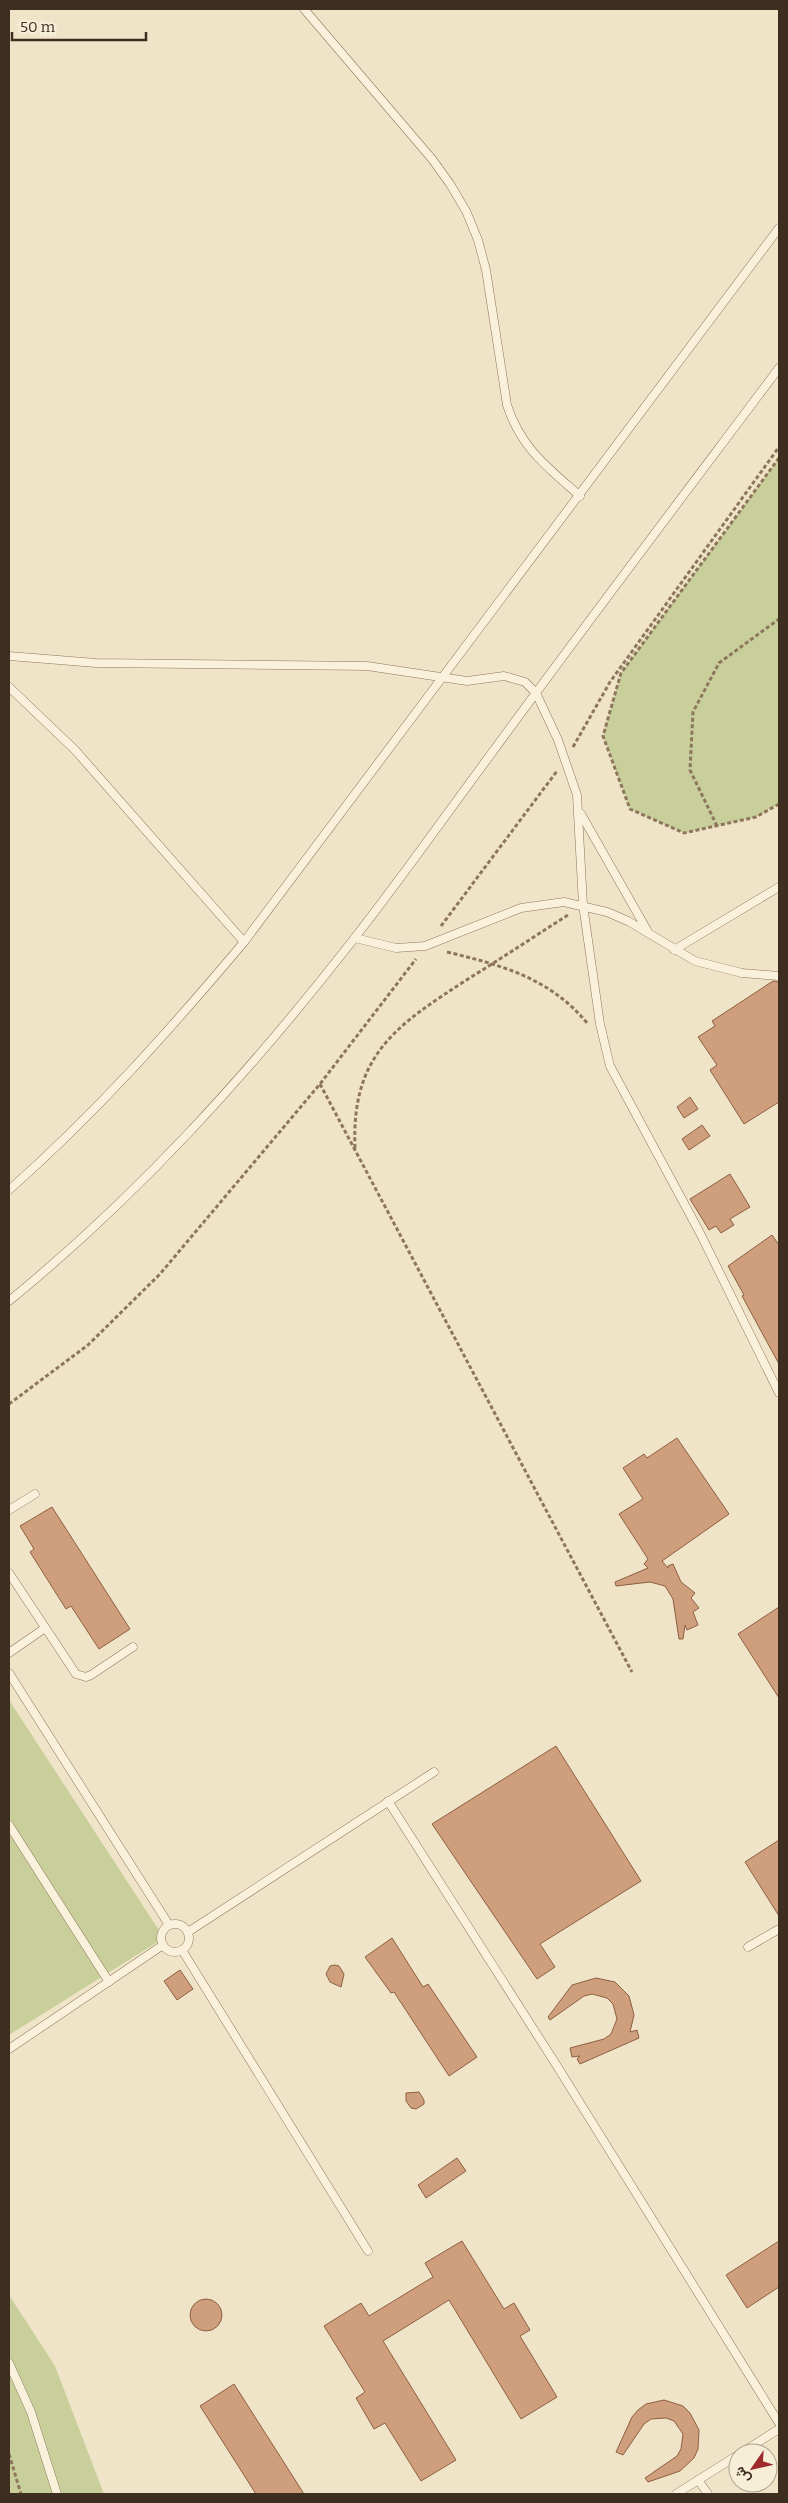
<svg xmlns="http://www.w3.org/2000/svg" width="788" height="2503" font-family="Bitter,Vazirmatn,serif">
  <style>
    .green { fill: #c9cf9b }
    .building { fill: #cf9f7d; stroke: #8d5f41 }
    .lines { fill: none; stroke-linecap: round; stroke-linejoin: round }
    .service-casing { stroke: #8d765c; stroke-width: 9 }
    .path { stroke: #8d765c; stroke-width: 3; stroke-dasharray: 4 2.5; stroke-linecap: butt }
    .service { stroke: #faf1dc; stroke-width: 8 }
  </style>
  <rect width="100%" height="100%" fill="#f0e4c8"/>
  <g class="green">
    <polygon points="779,458 779,804 756,817 684,833 630,809 603,736 621,673"/>
    <polygon points="9,1700 164,1938 9,2035"/>
    <polygon points="9,2295 55,2366 104,2494 9,2494"/>
  </g>
  <g class="building">
    <polygon points="773,981 779,982 779,1102 744,1124 710,1070 717,1065 698,1037 715,1026 712,1021"/>
    <polygon points="690,1097 698,1109 684,1118 677,1107"/>
    <polygon points="702,1125 710,1136 689,1150 682,1139"/>
    <polygon points="730,1174 750,1207 730,1219 734,1225 721,1233 716,1226 709,1230 690,1199"/>
    <polygon points="772,1235 779,1245 779,1364 742,1296 744,1295 728,1266"/>
    <polygon points="677,1438 729,1514 662,1561 668,1568 668,1566 673,1564 681,1582 695,1593 691,1598 699,1608 693,1612 698,1625 687,1630 685,1625 683,1639 679,1639 673,1599 665,1586 650,1582 616,1586 615,1582 648,1568 644,1564 648,1559 619,1514 643,1499 623,1468 644,1454 647,1458"/>
    <polygon points="52,1507 130,1629 99,1649 71,1606 66,1609 30,1552 34,1549 20,1526"/>
    <polygon points="779,1607 779,1698 738,1634"/>
    <polygon points="556,1746 641,1881 540,1944 555,1967 537,1979 432,1824"/>
    <polygon points="779,1840 779,1916 745,1862"/>
    <polygon points="392,1938 423,1987 428,1984 477,2057 449,2076 394,1992 391,1993 365,1957"/>
    <polygon points="335,1965 339,1966 344,1974 341,1987 330,1982 326,1974 330,1966"/>
    <polygon points="180,1970 193,1989 177,2000 164,1981"/>
    <polygon points="596,1978 615,1982 629,1996 634,2015 630,2032 637,2030 639,2038 580,2064 577,2059 580,2056 572,2057 570,2048 604,2039 611,2034 617,2019 613,2004 607,1998 592,1994 584,1996 550,2020 548,2017 572,1985"/>
    <polygon points="419,2092 424,2100 424,2104 416,2109 411,2108 406,2101 406,2093"/>
    <polygon points="457,2158 466,2171 426,2198 418,2185"/>
    <polygon points="462,2241 504,2309 514,2303 530,2330 520,2336 557,2397 521,2419 449,2300 383,2341 456,2460 421,2481 385,2423 374,2429 356,2398 365,2392 324,2326 361,2303 369,2316 433,2277 425,2263"/>
    <polygon points="779,2241 779,2287 747,2308 726,2275"/>
    <circle cx="206" cy="2315" r="16"/>
    <polygon points="234,2384 304,2494 256,2494 200,2406"/>
    <polygon points="664,2400 683,2406 690,2413 699,2430 698,2449 694,2458 680,2471 648,2482 645,2478 677,2456 681,2449 683,2434 674,2421 666,2418 651,2419 644,2424 623,2455 616,2452 632,2417 638,2410 646,2404"/>
  </g>
  <g class="lines">
    <defs>
      <g id="service">
        <path d="M304,9l128,150 18,25 16,27 12,29 8,30 21,135c14,43 40,62 73,91"/>
        <polyline points="9,656 96,663 367,666 467,681 504,676 525,682 536,693 558,740 577,795 583,905 600,1024 610,1066 700,1233 779,1393"/>
        <polyline points="9,687 75,750 244,942"/>
        <polyline points="581,814 648,932"/>
        <polyline points="355,938 396,948 425,946 521,908 564,902 607,912 628,921 695,961 742,973 779,976"/>
        <polyline points="674,950 779,887"/>
        <path d="M9,1190c86,-76 161,-160 235,-248l535,-714"/>
        <path d="M9,1301c130,-106 241,-229 344,-361 48,-61 92,-124 138,-186 95,-130 192,-258 288,-386"/>
        <polyline points="9,1510 35,1494"/>
        <polyline points="9,1573 76,1674 86,1677 91,1675 133,1647"/>
        <polyline points="9,1653 45,1628"/>
        <polyline points="9,1673 169,1925"/>
        <polyline points="388,1801 557,2066 779,2423"/>
        <polyline points="9,1825 109,1982"/>
        <circle cx="175" cy="1938" r="14"/>
        <polyline points="188,1932 434,1772"/>
        <polyline points="748,1947 779,1929"/>
        <polyline points="182,1950 368,2251"/>
        <polyline points="9,2049 163,1945"/>
        <polyline points="9,2363 31,2412 57,2494"/>
        <polyline points="741,2453 779,2429"/>
        <polyline points="698,2480 708,2494"/>
        <polyline points="676,2494 738,2455"/>
      </g>
    </defs>
    <use href="#service" class="service-casing"/>
    <g class="path">
      <polyline points="779,458 621,673 603,736 630,809 684,833 756,817 779,804"/>
      <polyline points="573,747 610,682 779,447"/>
      <polyline points="717,826 690,770 693,712 719,663 779,619"/>
      <polyline points="441,926 557,771"/>
      <path d="M447,952c54,13 103,26 140,71"/>
      <polyline points="320,1084 632,1672"/>
      <path d="M355,1148c-4,-94 42,-123 113,-169 34,-21 67,-43 100,-64"/>
      <polyline points="9,1404 88,1345 160,1274 320,1084 416,959"/>
      <polyline points="9,2454 21,2494"/>
    </g>
    <use href="#service" class="service"/>
  </g>
  <rect width="788" height="2503" fill="none" stroke="#3d2e20" stroke-width="20"/>
  <g transform="translate(753 2468) rotate(236)"><circle r="24" fill="#f7eed8" stroke="#ada18e"/>
  <path d="M0-4L9 19L0 12L-9 19Z" fill="#9e2a2b"/>
  <text y="-8" font-size="14" font-weight="bold" text-anchor="middle" fill="#3d2e20">ش</text>
  </g>
  <path d="M12 32v8h134v-8" fill="none" stroke="#3d2e20" stroke-width="2.5"/>
  <text x="20" y="32" font-size="15" fill="#3d2e20" stroke="#f7eed8" stroke-width="4" paint-order="stroke">50 m</text>
</svg>
